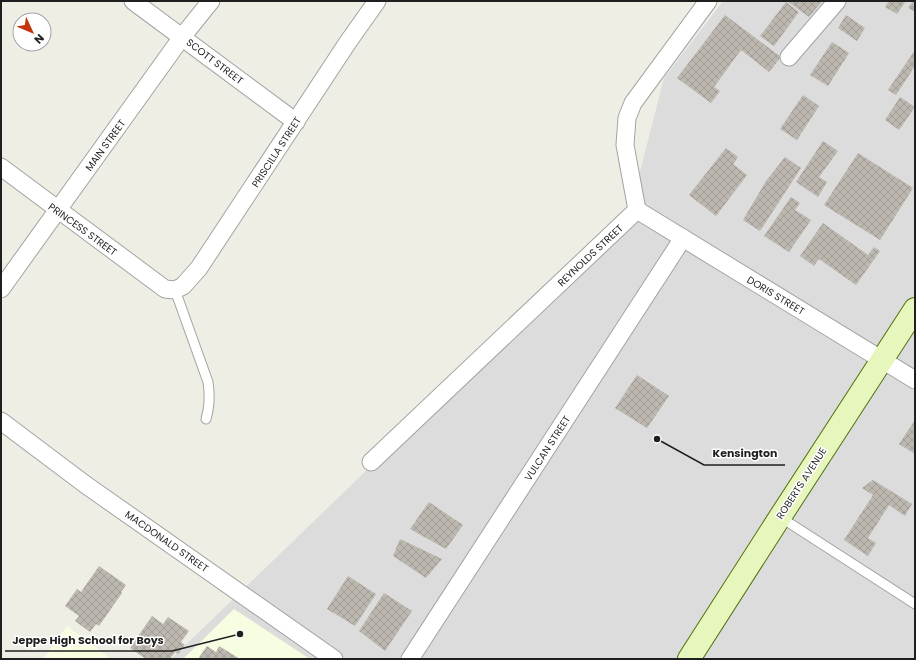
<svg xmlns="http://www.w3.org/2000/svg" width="916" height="660" font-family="Poppins,sans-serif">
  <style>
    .residential { fill: #dddcdc }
    .education { fill: #f6fde0 }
    .building { fill: url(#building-cross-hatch) }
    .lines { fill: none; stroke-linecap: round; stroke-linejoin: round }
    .service-casing { stroke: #a3a3a3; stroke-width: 11 }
    .minor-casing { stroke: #a3a3a3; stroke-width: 19 }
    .secondary-casing { stroke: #4e710a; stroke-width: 24 }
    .service { stroke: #fff; stroke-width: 9 }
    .minor { stroke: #fff; stroke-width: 17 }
    .secondary { stroke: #e6f6bc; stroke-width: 22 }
    .labels { text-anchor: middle; stroke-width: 3; stroke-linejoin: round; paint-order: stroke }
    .street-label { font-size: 10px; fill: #1f1f1f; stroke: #fff }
    .leader { fill: none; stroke: #1f1f1f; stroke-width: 1.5 }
    .callout-dot { fill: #1f1f1f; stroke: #fff; stroke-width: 1.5 }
    .callout-label { font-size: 11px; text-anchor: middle; font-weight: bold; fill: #1f1f1f; stroke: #fff; stroke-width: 3; stroke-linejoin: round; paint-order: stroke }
  </style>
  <defs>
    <pattern id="building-cross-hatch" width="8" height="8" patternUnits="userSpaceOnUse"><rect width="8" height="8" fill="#bcb7af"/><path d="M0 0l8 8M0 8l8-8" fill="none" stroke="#a19d96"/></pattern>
  </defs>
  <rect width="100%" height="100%" fill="#efeee5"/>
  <polygon class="residential" points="723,1 915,1 915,659 171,659 628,218 664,78"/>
  <g class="education">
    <polygon points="234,609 310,659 183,659"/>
    <polygon points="67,626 106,655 111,659 43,659"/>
  </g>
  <g class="building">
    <polygon points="787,1 822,1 809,17"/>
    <polygon points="886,1 906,1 897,14 885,7 888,2"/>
    <polygon points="913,1 915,1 915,12 908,8"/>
    <polygon points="786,2 799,12 774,46 760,36"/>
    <polygon points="725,15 781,57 769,72 741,50 714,87 720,91 711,103 677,78"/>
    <polygon points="846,15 865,28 857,41 838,28"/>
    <polygon points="832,42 849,53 828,86 810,75"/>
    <polygon points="915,50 915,66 896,95 888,90"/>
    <polygon points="803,95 819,106 797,140 780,129"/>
    <polygon points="900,97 915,107 899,130 885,120"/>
    <polygon points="823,141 838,151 819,177 827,182 818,197 796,182"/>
    <polygon points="726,148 738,157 733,164 747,175 716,216 689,195"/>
    <polygon points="858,153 913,188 880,240 824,205"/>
    <polygon points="785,157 801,168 760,231 743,220 766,181"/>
    <polygon points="791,197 800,203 795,210 811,220 789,252 764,236"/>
    <polygon points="823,223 868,255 874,247 880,251 856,285 819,259 814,266 800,256"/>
    <polygon points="637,375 669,396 647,428 615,408"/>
    <polygon points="915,420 915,454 899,444"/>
    <polygon points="873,480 912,504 905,516 889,505 868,538 876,543 868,556 844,540 873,495 862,488"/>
    <polygon points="429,502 463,525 446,549 410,529"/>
    <polygon points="400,539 442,559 426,578 393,556"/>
    <polygon points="99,566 126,585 121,592 122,593 99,626 96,624 90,632 75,621 79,616 65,606 77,589 81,592"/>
    <polygon points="348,576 376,594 355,626 327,609"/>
    <polygon points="384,593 412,611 385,651 359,631"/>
    <polygon points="152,616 163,624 168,617 189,631 181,642 185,645 178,654 175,652 170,659 146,659 130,648"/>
    <polygon points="207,646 216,652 219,646 240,659 198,659"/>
  </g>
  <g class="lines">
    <defs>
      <g id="service">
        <path d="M175,290l33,92c2,13 2,24 -2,37"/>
        <polyline points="780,517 915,604"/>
      </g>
      <g id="minor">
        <polyline points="133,1 296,122"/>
        <polyline points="789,57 837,1"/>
        <polyline points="1,167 165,289 175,290 183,286 199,268 348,42 377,1"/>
        <polyline points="637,210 915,380"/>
        <polyline points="1,289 182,37 211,1"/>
        <polyline points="1,421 86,485 334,659"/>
        <polyline points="371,462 637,210 625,145 627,118 633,103 708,1"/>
        <polyline points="410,659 683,238"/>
      </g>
      <polyline id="secondary" points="689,659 780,517 915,309"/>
    </defs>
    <use href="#service" class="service-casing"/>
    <use href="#minor" class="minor-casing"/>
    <use href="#secondary" class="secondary-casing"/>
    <use href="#service" class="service"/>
    <use href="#minor" class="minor"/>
    <use href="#secondary" class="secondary"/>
  </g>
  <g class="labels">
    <g class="street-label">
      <text transform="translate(215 61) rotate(37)" y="4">SCOTT STREET</text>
      <text transform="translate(105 145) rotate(-54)" y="4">MAIN STREET</text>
      <text transform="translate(276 152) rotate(-57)" y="4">PRISCILLA STREET</text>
      <text transform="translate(83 229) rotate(36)" y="4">PRINCESS STREET</text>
      <text transform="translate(590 255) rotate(-43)" y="4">REYNOLDS STREET</text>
      <text transform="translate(776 295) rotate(31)" y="4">DORIS STREET</text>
      <text transform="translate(547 448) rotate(-57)" y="4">VULCAN STREET</text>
      <text transform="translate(801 483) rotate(-57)" y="4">ROBERTS AVENUE</text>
      <text transform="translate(167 541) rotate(35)" y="4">MACDONALD STREET</text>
    </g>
  </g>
  <path class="leader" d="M657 439L704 465H785M240 634L172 651H5"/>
  <g class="callout-dot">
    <circle cx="657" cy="439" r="4"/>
    <circle cx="240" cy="634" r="4"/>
  </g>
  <g class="callout-label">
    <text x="745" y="457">Kensington</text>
    <text x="88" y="644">Jeppe High School for Boys</text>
  </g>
  <rect width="916" height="660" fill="none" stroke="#1f1f1f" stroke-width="4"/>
  <g transform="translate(32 32) rotate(134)"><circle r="19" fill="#ffffff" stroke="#a5a5a5"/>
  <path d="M0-3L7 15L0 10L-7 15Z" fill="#c3350a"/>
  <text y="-6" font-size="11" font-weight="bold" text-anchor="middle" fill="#1f1f1f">N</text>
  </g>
</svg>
